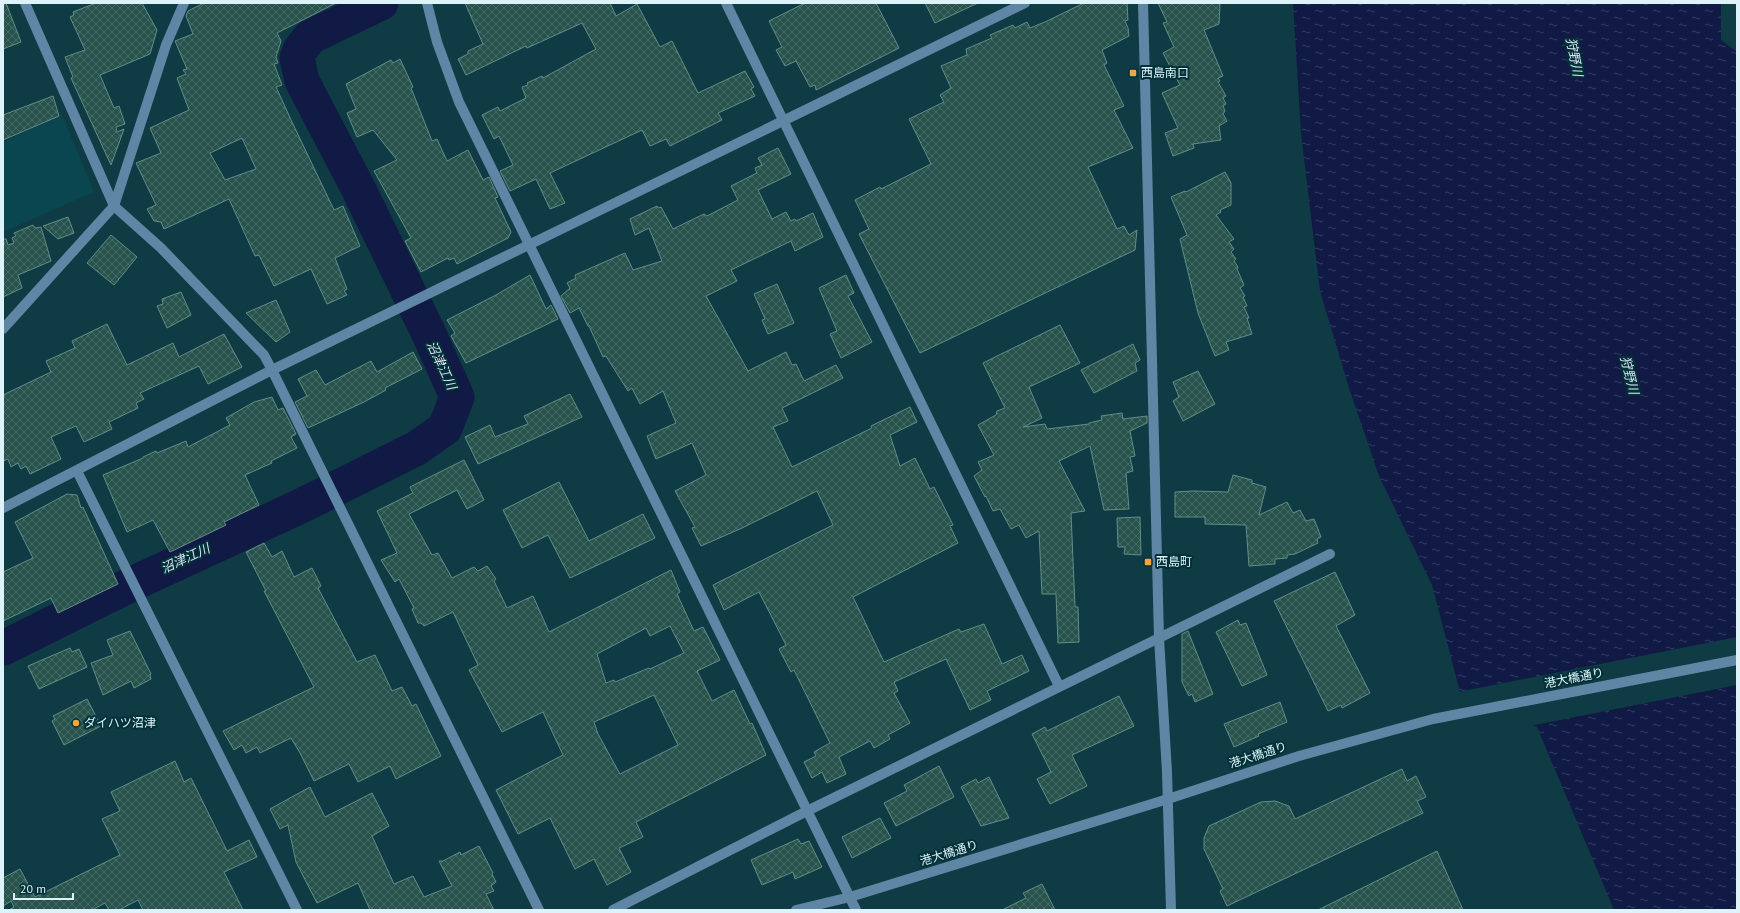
<svg xmlns="http://www.w3.org/2000/svg" width="1740" height="913" font-family="'PT Sans','Noto Sans JP',sans-serif">
  <style>
    .built { fill: #0a4650 }
    .water { fill: url(#water-ripples) }
    .pier { fill: #0f3b44 }
    .lines { fill: none; stroke-linecap: round; stroke-linejoin: round }
    .river { stroke: #111a45; stroke-width: 35 }
    .building { fill: url(#building-cross-hatch); stroke: #628e88; fill-rule: evenodd }
    .minor { stroke: #5f87a5; stroke-width: 10 }
    .poi-dot { fill: #f1a63f; stroke: #023139; stroke-width: 1.5 }
    .labels { text-anchor: middle; stroke-width: 4; stroke-linejoin: round; paint-order: stroke }
    .poi-label { font-size: 12px; fill: #ddf3f9; stroke: #023139; text-anchor: start }
    .street-label { font-size: 12px; fill: #ddf3f9; stroke: #023139 }
    .water-label { font-size: 13px; font-style: italic; fill: #dce2f2; stroke: #023139 }
  </style>
  <defs>
    <pattern id="water-ripples" width="26" height="14" patternUnits="userSpaceOnUse"><rect width="26" height="14" fill="#111a45"/><path d="M2 4q2-2 4 0t4 0M15 11q2-2 4 0t4 0" fill="none" stroke="#333c61"/></pattern>
    <pattern id="building-cross-hatch" width="8" height="8" patternUnits="userSpaceOnUse"><rect width="8" height="8" fill="#28534d"/><path d="M0 0l8 8M0 8l8-8" fill="none" stroke="#476c67"/></pattern>
  </defs>
  <rect width="100%" height="100%" fill="#0f3b44"/>
  <polygon class="built" points="62,115 94,192 3,232 3,142"/>
  <polygon class="water" points="1293,3 1721,3 1721,40 1737,52 1737,106 1735,108 1737,120 1737,910 1614,910 1537,727 1460,692 1432,585 1379,476 1349,388 1320,291 1301,134"/>
  <polygon class="pier" points="1737,637 1737,685 1530,726 1458,692"/>
  <g class="lines">
    <polyline class="river" points="3,648 130,585 303,505 417,448 445,428 457,397 429,334 359,190 302,81 297,58 300,50 310,37 381,3"/>
  </g>
  <g class="building">
    <polygon points="3,3 6,3 21,42 3,49"/>
    <polygon points="96,3 142,3 157,30 150,54 100,75 114,108 119,106 125,124 116,127 117,132 124,129 111,165 71,78 73,77 65,57 85,50 70,17 74,15 73,12"/>
    <path d="M204,3h132l-59,30 4,8 -5,16 2,6 -4,1 8,21 -6,2 16,35 42,88 9,-4 17,40 -25,12 12,31 -3,2 3,4 -20,9 -16,-35 -37,17 -15,-31 -4,1 -26,-57 -65,30 -3,-7 -7,-1 -7,-12 9,-4 -20,-42 25,-10 -11,-25 39,-18 -12,-32 9,-4 -3,-4 4,-1 -12,-28 18,-7 -7,-18 2,-5zM242,138l14,31 -31,11 -15,-27z"/>
    <polygon points="465,3 610,3 616,16 637,4 660,47 672,41 698,93 745,71 754,87 751,89 755,96 718,113 722,120 670,146 666,139 650,146 642,130 550,173 565,203 550,209 536,179 510,191 500,171 513,165 499,136 494,139 482,115 498,107 500,111 526,98 522,87 528,85 527,83 542,76 543,78 596,49 582,23 527,48 526,46 466,75 458,59 468,54 468,51 483,44"/>
    <polygon points="805,3 876,3 899,48 816,90 815,85 810,87 796,61 785,66 776,50 782,47 769,21"/>
    <polygon points="925,3 978,3 935,23"/>
    <polygon points="1084,3 1127,3 1128,20 1125,21 1128,28 1129,36 1102,50 1107,63 1104,65 1124,106 1114,110 1133,148 1088,167 1117,229 1124,226 1129,235 1137,230 1135,250 920,353 859,234 869,229 855,200 880,187 881,189 931,164 909,119 944,102 940,95 951,88 941,66 967,55 966,49 992,38 990,35 1013,25 1015,28 1027,22 1030,28 1045,22"/>
    <polygon points="1158,3 1220,3 1219,24 1204,30 1223,76 1218,78 1220,81 1218,82 1226,96 1223,98 1226,104 1223,106 1225,111 1223,114 1227,121 1219,126 1221,140 1193,144 1194,148 1173,156 1165,133 1178,128 1162,93 1180,85 1163,53 1174,47 1163,23 1167,22"/>
    <polygon points="400,59 413,87 411,88 432,141 437,139 447,161 468,150 483,180 489,177 498,197 495,198 511,232 508,238 457,264 454,258 449,260 448,258 421,272 405,241 411,238 374,171 397,160 373,130 357,137 347,113 356,109 346,84 391,60 393,63"/>
    <polygon points="53,96 59,116 3,140 3,115"/>
    <polygon points="778,148 791,174 758,190 772,219 786,212 791,221 795,219 796,221 813,213 823,237 795,251 791,241 731,270 737,281 706,296 748,371 786,352 792,365 796,364 804,381 836,365 843,378 782,408 788,421 773,427 792,467 872,428 871,426 910,407 917,422 890,435 900,466 915,458 930,489 934,487 953,525 950,526 958,543 853,597 884,662 959,629 961,632 984,624 1002,664 1022,655 1029,671 987,691 991,700 970,710 946,659 894,682 898,691 894,693 910,723 888,735 890,739 874,748 870,741 839,757 846,774 827,783 822,772 812,778 804,762 816,756 814,752 830,743 794,670 791,672 779,649 786,645 759,592 724,610 713,585 833,525 817,491 742,528 701,546 692,528 695,527 675,491 706,475 692,443 656,459 647,436 676,423 663,391 640,404 632,388 628,391 606,356 603,357 589,326 588,326 579,308 570,313 561,296 570,288 567,283 576,278 575,275 625,253 633,270 662,261 649,228 635,235 630,219 657,206 658,208 661,207 673,229 704,214 707,216 738,200 731,186 757,173 755,168 762,165 758,158"/>
    <polygon points="1225,172 1231,183 1231,205 1220,210 1221,212 1216,215 1234,239 1229,242 1234,249 1231,252 1236,259 1234,261 1238,267 1237,269 1244,285 1240,288 1245,296 1243,297 1247,306 1244,307 1249,318 1247,318 1252,334 1226,342 1229,350 1215,356 1198,313 1180,239 1187,235 1171,197 1185,191 1186,192"/>
    <polygon points="68,217 74,233 58,239 43,226"/>
    <polygon points="33,225 35,228 41,227 51,261 18,275 22,288 3,297 3,239 6,239 8,245 14,243 12,238 16,236 14,233"/>
    <polygon points="111,235 137,257 114,285 87,263"/>
    <polygon points="530,275 546,309 551,305 558,319 466,363 451,336 455,333 447,320 496,295"/>
    <polygon points="846,275 854,293 848,296 872,342 841,358 830,334 837,331 819,288"/>
    <polygon points="777,284 794,323 768,334 762,320 765,319 754,294"/>
    <polygon points="181,292 191,315 167,328 157,306 163,304 162,299"/>
    <polygon points="276,300 290,332 276,342 246,313"/>
    <polygon points="107,324 127,365 173,343 179,357 224,334 242,367 208,384 199,366 140,393 144,399 136,403 138,408 109,422 112,429 84,442 76,426 51,437 61,459 30,474 26,466 21,469 18,463 11,467 8,459 3,461 3,395 51,372 46,361 75,348 72,341"/>
    <polygon points="1060,325 1080,363 1029,387 1042,418 1023,427 1045,424 1047,429 1089,424 1089,423 1102,420 1101,416 1122,413 1123,419 1147,416 1147,423 1130,431 1135,456 1130,457 1133,471 1126,473 1129,509 1104,510 1090,446 1059,461 1085,511 1071,513 1075,607 1078,607 1079,642 1058,643 1056,594 1042,594 1039,531 1026,538 1019,525 1011,529 1000,509 993,511 986,496 985,497 974,476 982,470 978,462 994,455 978,425 996,415 997,411 1005,408 983,363"/>
    <polygon points="1133,344 1140,360 1135,363 1137,371 1094,393 1081,370"/>
    <polygon points="413,352 422,369 385,388 386,390 364,402 308,428 295,402 307,396 298,379 316,370 325,385 371,361 377,372"/>
    <polygon points="1198,371 1215,404 1183,421 1173,401 1179,397 1173,382"/>
    <polygon points="570,394 582,417 478,464 465,437 490,425 495,437 528,424 524,416"/>
    <polygon points="272,397 278,410 283,408 296,434 291,437 297,448 271,461 272,463 245,475 259,505 224,522 226,525 170,552 153,520 127,532 103,475 143,458 143,457 156,451 157,453 186,441 188,447 230,425 226,418 254,402"/>
    <path d="M464,460l20,40 -17,9 -10,-19 -48,24 23,41 6,-2 14,25 22,-11 4,4 9,-5 9,13 -2,2 13,27 26,-12 16,36 122,-62 9,22 -3,2 17,37 9,-4 17,33 -23,11 15,30 22,-11 16,34 2,-1 14,32 -130,67 7,15 -24,11 12,24 -24,13 -13,-26 -19,10 -25,-51 -32,16 -22,-44 67,-35 -20,-43 -41,20 -33,-62 9,-5 -25,-53 -29,14 -3,-3h-3l-6,-14 2,-1 -15,-29 -4,3 -14,-22 16,-7 -20,-42 36,-18 -3,-6zM670,626l14,27 -34,16 -1,-1 -34,14 -1,-2 -8,3 -9,-29 49,-26 4,8zM654,695l24,50 -58,29 -22,-40 -4,-12z"/>
    <polygon points="1233,475 1252,480 1252,483 1266,487 1259,515 1287,502 1293,513 1300,510 1306,521 1314,519 1321,537 1317,539 1318,543 1295,554 1287,555 1287,558 1275,559 1275,564 1249,566 1246,525 1205,524 1205,517 1175,517 1175,492 1194,491 1228,492"/>
    <polygon points="559,482 589,541 643,514 655,538 570,578 548,535 522,548 503,510"/>
    <polygon points="67,494 77,495 81,508 83,507 118,584 58,613 51,598 3,621 3,572 33,558 15,522"/>
    <polygon points="1140,517 1141,555 1124,554 1125,547 1118,547 1117,518"/>
    <polygon points="264,543 272,557 282,551 294,577 312,568 321,586 318,588 357,662 375,655 392,691 402,687 412,706 416,704 441,756 396,779 390,766 358,782 349,764 314,781 300,753 291,738 260,753 257,747 246,753 242,745 234,750 223,731 314,687 264,591 266,591 246,552"/>
    <polygon points="1335,572 1355,615 1336,626 1370,693 1342,708 1341,705 1328,711 1274,601"/>
    <polygon points="1238,620 1240,625 1246,623 1267,675 1242,686 1216,632"/>
    <polygon points="130,631 151,674 150,675 151,679 134,688 131,681 103,695 91,663 113,655 107,640"/>
    <polygon points="1188,631 1213,694 1195,702 1192,694 1189,696 1182,682 1182,634"/>
    <polygon points="70,648 72,652 79,649 87,667 39,689 28,666"/>
    <polygon points="1119,696 1134,726 1072,755 1087,786 1050,804 1037,779 1051,772 1032,734 1045,727 1047,731"/>
    <polygon points="87,699 101,726 64,745 52,721 55,719 53,716"/>
    <polygon points="1280,702 1287,722 1258,734 1259,736 1234,747 1224,724"/>
    <polygon points="175,761 184,782 191,778 227,851 249,840 257,857 224,872 243,910 143,910 138,900 119,910 109,910 105,903 92,910 9,910 14,907 11,901 3,906 3,878 20,869 35,897 120,855 102,819 120,811 111,792"/>
    <polygon points="939,766 954,797 896,826 884,803 907,791 904,785"/>
    <polygon points="1402,769 1407,781 1416,776 1426,797 1417,801 1423,813 1227,906 1220,891 1223,889 1204,849 1204,838 1209,826 1261,802 1275,801 1289,806 1295,819"/>
    <polygon points="989,777 1009,818 981,826 961,787 976,779 978,783"/>
    <polygon points="310,787 325,817 372,793 389,826 372,836 394,884 413,876 424,897 452,886 439,861 443,861 460,852 461,855 479,846 493,873 492,874 496,882 491,886 494,891 486,894 494,910 370,910 358,883 317,903 296,862 288,825 280,829 270,809"/>
    <polygon points="880,818 891,838 852,858 842,837"/>
    <polygon points="798,839 801,844 809,841 822,867 795,879 793,872 762,885 751,860"/>
    <polygon points="1437,851 1463,910 1318,910"/>
    <polygon points="1042,884 1055,910 1002,910 1026,898 1023,893"/>
  </g>
  <g class="lines">
    <g class="minor">
      <polyline points="25,3 114,206 161,248 264,355 272,370 539,910"/>
      <polyline points="427,3 437,42 459,102 856,910"/>
      <polyline points="726,3 1059,686"/>
      <polyline points="1143,3 1159,638 1167,772 1171,910"/>
      <polyline points="3,329 114,206 166,45 184,3"/>
      <polyline points="77,471 297,910"/>
      <polyline points="3,508 272,370 1025,3"/>
      <polyline points="613,910 807,811 1330,554"/>
      <polyline points="796,910 850,897 1168,799 1299,756 1433,719 1737,660"/>
    </g>
  </g>
  <g class="poi-dot">
    <rect x="1129" y="69" width="8" height="8" rx="2"/>
    <rect x="1144" y="558" width="8" height="8" rx="2"/>
    <circle cx="76" cy="723" r="4"/>
  </g>
  <g class="labels">
    <g class="poi-label">
      <text x="1141" y="77">西島南口</text>
      <text x="1156" y="566">西島町</text>
      <text x="84" y="727">ダイハツ沼津</text>
    </g>
    <g class="street-label">
      <text transform="translate(1574 678) rotate(-11)" y="4">港大橋通り</text>
      <text transform="translate(1258 755) rotate(-18)" y="4">港大橋通り</text>
      <text transform="translate(949 853) rotate(-17)" y="4">港大橋通り</text>
    </g>
    <g class="water-label">
      <text transform="translate(1575 57) rotate(79)" y="5">狩野川</text>
      <text transform="translate(442 365) rotate(65)" y="5">沼津江川</text>
      <text transform="translate(1630 375) rotate(76)" y="5">狩野川</text>
      <text transform="translate(185 558) rotate(-25)" y="5">沼津江川</text>
    </g>
  </g>
  <rect width="1740" height="913" fill="none" stroke="#ddf3f9" stroke-width="8"/>
  <path d="M14 893v6h59v-6" fill="none" stroke="#ddf3f9" stroke-width="2"/>
  <text x="20" y="893" font-size="12" fill="#ddf3f9" stroke="#023139" stroke-width="3" paint-order="stroke">20 m</text>
</svg>
